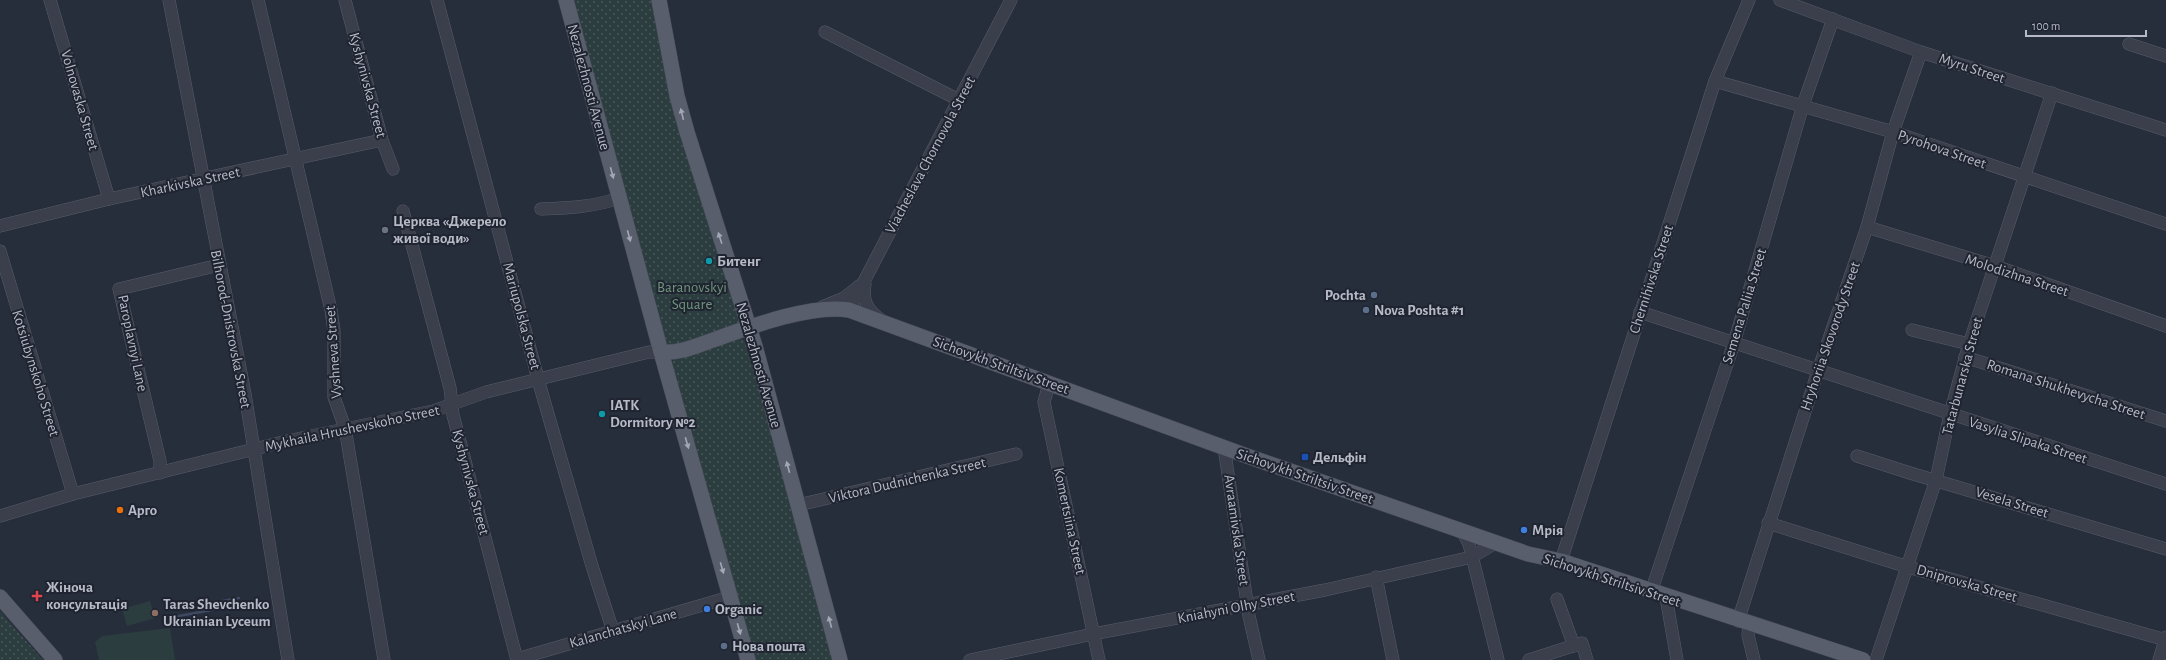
<svg xmlns="http://www.w3.org/2000/svg" width="2166" height="660" font-family="'Alegreya Sans',sans-serif">
  <style>
    .park { fill: url(#park-dots) }
    .garden { fill: #2c3d40 }
    .lines { fill: none; stroke-linecap: round; stroke-linejoin: round }
    .stream { stroke: #3e4962; stroke-width: 2.5 }
    .minor-casing { stroke: #585d69; stroke-width: 13 }
    .major-casing { stroke: #434854; stroke-width: 16 }
    .minor { stroke: #3a3f4b; stroke-width: 12 }
    .major { stroke: #585e6b; stroke-width: 15 }
    .oneway { fill: #a3a8b5 }
    .worship-dot { fill: #6b7280; stroke: #1f2430; stroke-width: 1.5 }
    .culture-dot { fill: #0f9aa8; stroke: #1f2430; stroke-width: 1.5 }
    .service-dot { fill: #5c6f8a; stroke: #1f2430; stroke-width: 1.5 }
    .transit-dot { fill: #1a4fb4; stroke: #1f2430; stroke-width: 1.5 }
    .food-dot { fill: #e8710a; stroke: #1f2430; stroke-width: 1.5 }
    .shop-dot { fill: #3f7fe0; stroke: #1f2430; stroke-width: 1.5 }
    .health-dot { fill: #e0444e; stroke: #1f2430; stroke-width: 1.5 }
    .education-dot { fill: #8d6e63; stroke: #1f2430; stroke-width: 1.5 }
    .labels { text-anchor: middle; stroke-width: 4; stroke-linejoin: round; paint-order: stroke }
    .street-label { font-size: 15px; fill: #b6bac7; stroke: #1f2430 }
    .poi-label { font-size: 15px; font-weight: bold; fill: #b6bac7; stroke: #1f2430; text-anchor: start }
    .park-label { font-size: 15px; fill: #6f957c; stroke: #1f2430 }
  </style>
  <defs>
    <pattern id="park-dots" width="8" height="8" patternUnits="userSpaceOnUse"><rect width="8" height="8" fill="#2c3d40"/><path d="M2 2h.1M6 6h.1" fill="none" stroke="#48575a" stroke-width="1.8" stroke-linecap="round"/></pattern>
  </defs>
  <rect width="100%" height="100%" fill="#262d3b"/>
  <g class="park">
    <polygon points="571,0 653,0 740,319 740,323 673,348 665,345"/>
    <polygon points="740,338 747,341 835,660 754,660 671,362 676,358"/>
    <polygon points="0,611 43,660 0,660"/>
  </g>
  <g class="garden">
    <polygon points="150,601 155,618 127,626 122,609"/>
    <polygon points="170,628 175,660 99,660 95,642 102,636"/>
  </g>
  <g class="lines">
    <polyline class="stream" points="173,617 212,610 223,601 239,598"/>
    <defs>
      <g id="minor">
        <polyline points="50,0 109,199"/>
        <polyline points="169,0 245,394 288,660"/>
        <polyline points="258,0 331,310 334,331 334,397 345,428 384,660"/>
        <polyline points="345,0 382,140 393,169"/>
        <polyline points="437,0 541,390 592,566 613,631"/>
        <polyline points="1780,0 1921,52 2166,130"/>
        <polyline points="825,32 959,100"/>
        <polyline points="2129,44 2166,56"/>
        <polyline points="1715,81 1893,132 2166,224"/>
        <path d="M541,209c27,-1 53,-2 78,-11"/>
        <polyline points="403,211 450,388 453,415 517,660"/>
        <polyline points="0,226 109,199 382,140"/>
        <polyline points="1867,227 1995,266 2166,326"/>
        <polyline points="0,251 73,494"/>
        <path d="M865,284c-3,16 2,26 15,35"/>
        <polyline points="822,307 844,298 859,286"/>
        <polyline points="849,310 1011,0"/>
        <polyline points="1640,312 2166,484"/>
        <polyline points="1912,330 1969,344"/>
        <polyline points="1965,357 2166,421"/>
        <polyline points="1049,384 1044,402 1099,660"/>
        <polyline points="1224,447 1249,616 1259,660"/>
        <polyline points="1857,456 1910,473 2166,549"/>
        <polyline points="160,473 160,461 119,289 219,265"/>
        <polyline points="798,505 1016,454"/>
        <polyline points="0,516 73,494 287,441 433,411 486,392 649,352 661,352"/>
        <polyline points="1768,523 1908,567 2166,640"/>
        <polyline points="1462,530 1469,544 1498,660"/>
        <polyline points="1561,561 1715,81 1749,0"/>
        <polyline points="1376,577 1393,660"/>
        <polyline points="1651,592 1734,343 1803,105 1833,19"/>
        <polyline points="1666,597 1677,660"/>
        <polyline points="1557,599 1574,646"/>
        <polyline points="1738,621 1818,371 1867,227 1893,132 1921,52"/>
        <polyline points="1749,624 1748,635 1754,660"/>
        <polyline points="517,659 730,597"/>
        <polyline points="970,660 1093,634 1325,590 1472,557 1497,542"/>
        <polyline points="1529,660 1582,643 1587,660"/>
        <polyline points="1876,660 1936,480 1950,414 1969,344 2052,93"/>
        <polyline points="2159,660 2166,637"/>
      </g>
      <g id="major">
        <polyline points="566,0 661,352 748,660"/>
        <polyline points="659,0 677,96 687,132 755,346 840,660"/>
        <path d="M661,352c19,2 37,-7 55,-13 36,-13 96,-35 133,-29l398,146 281,98 33,7 302,99"/>
        <polyline points="0,597 55,660"/>
      </g>
    </defs>
    <use href="#minor" class="minor-casing"/>
    <use href="#major" class="major-casing"/>
    <use href="#minor" class="minor"/>
    <use href="#major" class="major"/>
  </g>
  <defs><path id="oneway-solid" d="M-6-.8H1V-3.2L6.5 0L1 3.2V.8H-6Z"/></defs>
  <g class="oneway">
    <use href="#oneway-solid" transform="translate(682 114) rotate(-104)"/>
    <use href="#oneway-solid" transform="translate(612 173) rotate(75)"/>
    <use href="#oneway-solid" transform="translate(629 236) rotate(75)"/>
    <use href="#oneway-solid" transform="translate(720 238) rotate(-108)"/>
    <use href="#oneway-solid" transform="translate(687 443) rotate(74)"/>
    <use href="#oneway-solid" transform="translate(788 467) rotate(-105)"/>
    <use href="#oneway-solid" transform="translate(722 568) rotate(74)"/>
    <use href="#oneway-solid" transform="translate(830 622) rotate(-105)"/>
    <use href="#oneway-solid" transform="translate(739 629) rotate(74)"/>
  </g>
  <circle class="worship-dot" cx="385" cy="230" r="4"/>
  <g class="culture-dot">
    <circle cx="709" cy="261" r="4"/>
    <circle cx="602" cy="414" r="4"/>
  </g>
  <g class="service-dot">
    <circle cx="1374" cy="295" r="4"/>
    <circle cx="1366" cy="310" r="4"/>
    <circle cx="724" cy="646" r="4"/>
  </g>
  <rect class="transit-dot" x="1301" y="453" width="8" height="8" rx="2"/>
  <circle class="food-dot" cx="120" cy="510" r="4"/>
  <g class="shop-dot">
    <circle cx="1524" cy="530" r="4"/>
    <circle cx="707" cy="609" r="4"/>
  </g>
  <path class="health-dot" d="M35 590h4v4h4v4h-4v4h-4v-4h-4v-4h4z"/>
  <circle class="education-dot" cx="155" cy="613" r="4"/>
  <g class="labels">
    <g class="street-label">
      <text transform="translate(1972 68) rotate(18)" y="5">Myru Street</text>
      <text transform="translate(368 85) rotate(75)" y="5">Kyshynivska Street</text>
      <text transform="translate(589 87) rotate(75)" y="5">Nezalezhnosti Avenue</text>
      <text transform="translate(80 100) rotate(74)" y="5">Volnovaska Street</text>
      <text transform="translate(1942 149) rotate(19)" y="5">Pyrohova Street</text>
      <text transform="translate(930 155) rotate(-62)" y="5">Viacheslava Chornovola Street</text>
      <text transform="translate(190 182) rotate(-12)" y="5">Kharkivska Street</text>
      <text transform="translate(2017 275) rotate(18)" y="5">Molodizhna Street</text>
      <text transform="translate(1651 279) rotate(-72)" y="5">Chernihivska Street</text>
      <text transform="translate(1744 306) rotate(-73)" y="5">Semena Paliia Street</text>
      <text transform="translate(522 316) rotate(75)" y="5">Mariupolska Street</text>
      <text transform="translate(231 329) rotate(79)" y="5">Bilhorod-Dnistrovska Street</text>
      <text transform="translate(1830 336) rotate(-71)" y="5">Hryhoriia Skovorody Street</text>
      <text transform="translate(133 343) rotate(78)" y="5">Paroplavnyi Lane</text>
      <text transform="translate(333 352) rotate(-94)" y="5">Vyshneva Street</text>
      <text transform="translate(759 365) rotate(74)" y="5">Nezalezhnosti Avenue</text>
      <text transform="translate(1001 365) rotate(20)" y="5">Sichovykh Striltsiv Street</text>
      <text transform="translate(36 373) rotate(73)" y="5">Kotsiubynskoho Street</text>
      <text transform="translate(1962 376) rotate(-75)" y="5">Tatarbunarska Street</text>
      <text transform="translate(2066 389) rotate(18)" y="5">Romana Shukhevycha Street</text>
      <text transform="translate(352 428) rotate(-12)" y="5">Mykhaila Hrushevskoho Street</text>
      <text transform="translate(2028 440) rotate(18)" y="5">Vasylia Slipaka Street</text>
      <text transform="translate(1305 476) rotate(19)" y="5">Sichovykh Striltsiv Street</text>
      <text transform="translate(907 480) rotate(-13)" y="5">Viktora Dudnichenka Street</text>
      <text transform="translate(471 482) rotate(75)" y="5">Kyshynivska Street</text>
      <text transform="translate(2012 502) rotate(17)" y="5">Vesela Street</text>
      <text transform="translate(1070 521) rotate(78)" y="5">Komertsiina Street</text>
      <text transform="translate(1237 530) rotate(82)" y="5">Avraamivska Street</text>
      <text transform="translate(1612 580) rotate(18)" y="5">Sichovykh Striltsiv Street</text>
      <text transform="translate(1967 583) rotate(16)" y="5">Dniprovska Street</text>
      <text transform="translate(1236 607) rotate(-11)" y="5">Kniahyni Olhy Street</text>
      <text transform="translate(623 628) rotate(-16)" y="5">Kalanchatskyi Lane</text>
    </g>
    <g class="poi-label">
      <text x="393" y="226">Церква «Джерело<tspan x="393" dy="17">живої води»</tspan></text>
      <text x="717" y="266">Битенг</text>
      <text x="1366" y="300" text-anchor="end">Pochta</text>
      <text x="1374" y="315">Nova Poshta #1</text>
      <text x="610" y="410">IATK<tspan x="610" dy="17">Dormitory №2</tspan></text>
      <text x="1313" y="462">Дельфін</text>
      <text x="128" y="515">Арго</text>
      <text x="1532" y="535">Мрія</text>
      <text x="46" y="592">Жіноча<tspan x="46" dy="17">консультація</tspan></text>
      <text x="163" y="609">Taras Shevchenko<tspan x="163" dy="17">Ukrainian Lyceum</tspan></text>
      <text x="715" y="614">Organic</text>
      <text x="732" y="651">Нова пошта</text>
    </g>
    <g class="park-label">
      <text x="692" y="292">Baranovskyi<tspan x="692" dy="17">Square</tspan></text>
    </g>
  </g>
  <path d="M2026 30v6h120v-6" fill="none" stroke="#b6bac7" stroke-width="2"/>
  <text x="2032" y="30" font-size="12" fill="#b6bac7" stroke="#1f2430" stroke-width="3" paint-order="stroke">100 m</text>
</svg>
